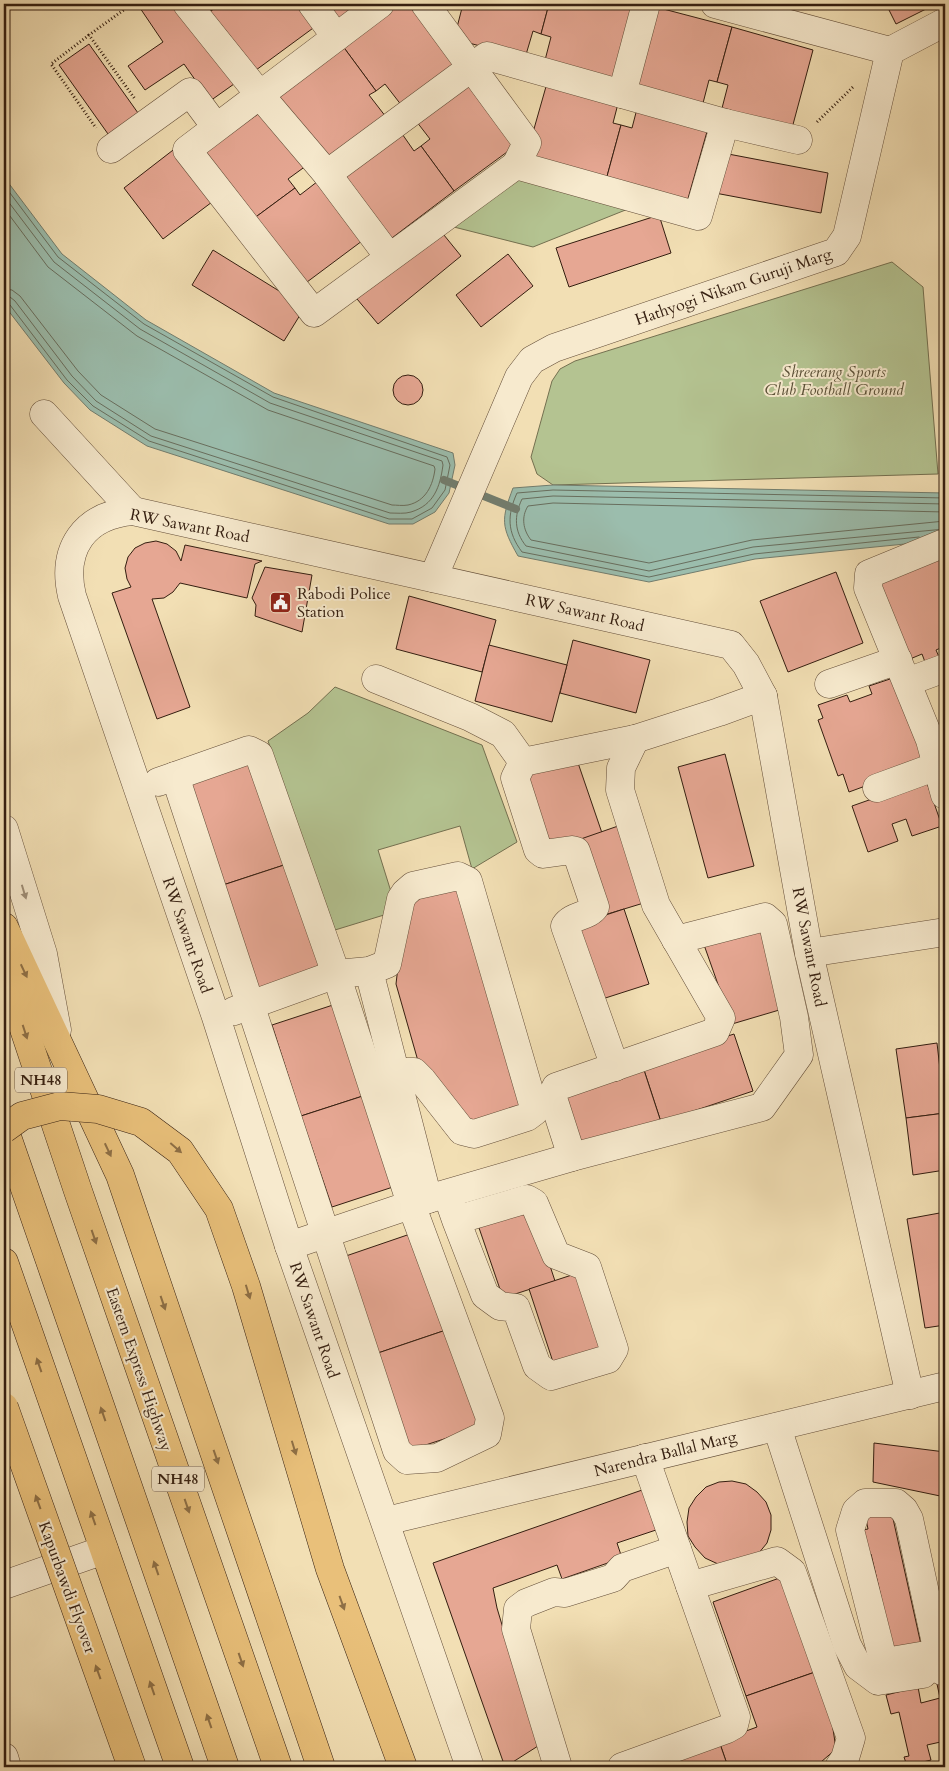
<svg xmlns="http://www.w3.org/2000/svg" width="949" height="1771" font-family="Cardo,serif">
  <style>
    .green { fill: #b4c391; stroke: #747050 }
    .water { fill: #9bbdad; stroke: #727d6e }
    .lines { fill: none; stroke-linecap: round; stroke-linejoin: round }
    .shore { stroke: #686e5e; stroke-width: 1 }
    .stream { stroke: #727d6e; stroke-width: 8 }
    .building { fill: #e6a793; stroke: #341e10 }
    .minor-casing { stroke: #644e39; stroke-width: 29 }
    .highway-casing { stroke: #341e10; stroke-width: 29 }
    .path { stroke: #341e10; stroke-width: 3; stroke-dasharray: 1 2.5; stroke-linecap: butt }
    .minor { stroke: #f7eace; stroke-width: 28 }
    .highway { stroke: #e9c07a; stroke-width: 28 }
    .highway-bridge-casing { stroke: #341e10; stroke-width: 29; stroke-linecap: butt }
    .highway-bridge { stroke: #e9c07a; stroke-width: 28 }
    .oneway { fill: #9f8e78 }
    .oneway2 { fill: #8e6f45 }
    .labels { text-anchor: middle; stroke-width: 4; stroke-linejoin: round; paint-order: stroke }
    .shield { fill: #f7eace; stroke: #6e5b49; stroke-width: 1 }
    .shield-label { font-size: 15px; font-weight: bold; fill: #341e10 }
    .street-label { font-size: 16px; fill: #341e10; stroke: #f7eace }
    .park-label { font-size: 16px; font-style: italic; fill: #5a5037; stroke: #f7eace }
    .poi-label { font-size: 16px; fill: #341e10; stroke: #f7eace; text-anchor: start }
  </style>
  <rect width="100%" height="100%" fill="#f2dfb4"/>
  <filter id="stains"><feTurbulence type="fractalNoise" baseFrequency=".004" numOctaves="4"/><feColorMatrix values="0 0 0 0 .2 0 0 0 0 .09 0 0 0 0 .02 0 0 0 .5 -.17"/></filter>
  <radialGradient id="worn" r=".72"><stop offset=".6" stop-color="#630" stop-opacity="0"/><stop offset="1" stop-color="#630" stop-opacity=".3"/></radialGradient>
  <g class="green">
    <polygon points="517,174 633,207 533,247 446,225"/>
    <polygon points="892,262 923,287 938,474 553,485 537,474 531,457 552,381 560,369 575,361"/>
    <polygon points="335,687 482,745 517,842 472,869 460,826 378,850 397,911 335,930 268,741 308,713"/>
  </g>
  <g class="water">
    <polygon points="4,177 62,254 146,320 274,393 453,453 455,465 449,493 435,512 413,524 389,524 147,446 90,410 64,383 4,305"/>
    <path d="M553,485l392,8v47l-190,19 -106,23 -131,-26c-17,-30 -17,-36 -5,-68z"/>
  </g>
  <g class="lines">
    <g class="shore">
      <polyline points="4,185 58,257 144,324 273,397 447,457 450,465 445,490 432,508 412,519 389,519 149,441 93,406 67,380 10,305 4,303"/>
      <path d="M4,196l50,66 86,67 130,74 172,58 1,4c-3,22 -9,40 -32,47 -6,2 -15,1 -21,1l-239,-77 -55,-35 -24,-25 -57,-75 -5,-4 -6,-1"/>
      <path d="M4,208l44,59 89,69 131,74 166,56 1,3c-2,16 -9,32 -27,36 -5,1 -12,0 -16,0l-237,-76 -54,-34 -23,-24 -58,-75 -8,-6 -8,-1"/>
      <path d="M945,504l-392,-8 -31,3c-8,17 -8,32 4,47l123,25 104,-24 192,-18"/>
      <path d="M945,512l-392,-9 -25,3c-7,11 -5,24 3,34l118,23 103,-23 193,-19"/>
      <path d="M919,537l-165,17 -105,23 -127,-25c-15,-20 -15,-37 -5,-59l36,-3 392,8"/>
    </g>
    <polyline class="stream" points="444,480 516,509"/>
  </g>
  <g class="building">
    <polygon points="146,4 178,4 234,84 210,101 184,64 145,90 128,66 163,42 140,8"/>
    <polygon points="221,4 305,4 320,23 252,73 208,13"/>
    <polygon points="320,4 360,4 334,23"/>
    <polygon points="397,4 417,4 460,63 402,106 385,84 376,91 342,45"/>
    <polygon points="463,4 549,4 541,34 533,31 525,58 454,39"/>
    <polygon points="549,4 636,4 615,83 544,64 551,37 541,34"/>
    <polygon points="896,4 936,4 896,24 888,8"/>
    <polygon points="652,6 732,27 717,82 709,80 702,107 630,87"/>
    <polygon points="732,27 813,50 791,132 721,112 728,85 717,82"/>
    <polygon points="89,44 143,120 113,141 59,65"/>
    <polygon points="342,45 376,91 369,95 386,117 327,162 276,94"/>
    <polygon points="472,73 522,141 454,191 421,146 430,139 413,117"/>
    <polygon points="549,76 620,96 613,123 621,125 606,180 526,157"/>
    <polygon points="639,101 710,121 687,202 606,180 621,125 632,128"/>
    <polygon points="261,112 310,163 288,179 295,188 249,222 199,154"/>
    <polygon points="398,128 414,151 421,146 454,191 388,241 338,172"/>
    <polygon points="177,147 216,199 163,239 124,188"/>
    <polygon points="723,153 828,173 821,213 715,193"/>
    <polygon points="322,178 366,238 299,288 249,222 295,188 300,195"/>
    <polygon points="659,215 671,253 569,287 556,248"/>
    <polygon points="435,224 461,256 378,324 352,293"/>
    <polygon points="213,250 305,307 284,341 192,285"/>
    <polygon points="508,254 533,286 481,327 456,295"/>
    <circle cx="408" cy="390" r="15"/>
    <polygon points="156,541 167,544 176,551 181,561 185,545 262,561 255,564 247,598 180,583 173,592 164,598 152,599 190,707 157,719 112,593 131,587 127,579 125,568 128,557 135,548 145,543"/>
    <polygon points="945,555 945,646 936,650 942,664 928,670 922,654 910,659 875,584"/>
    <polygon points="265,567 312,575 302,632 255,616 256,605 252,598"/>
    <polygon points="836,572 863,643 788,672 760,601"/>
    <polygon points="409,596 496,620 482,672 396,649"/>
    <polygon points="573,640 650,660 636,713 560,693"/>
    <polygon points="489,645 567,665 552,722 475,701"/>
    <polygon points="896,677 928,763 849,792 843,774 838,776 818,720 823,718 818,705 847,695 850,702 872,694 869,686"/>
    <polygon points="725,754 754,866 708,878 678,767"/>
    <polygon points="252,757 287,864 220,886 185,779"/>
    <polygon points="576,757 602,833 549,850 524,774"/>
    <polygon points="926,780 942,826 912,836 906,819 892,824 898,841 868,852 852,806"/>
    <polygon points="621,825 647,902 601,916 575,841"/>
    <polygon points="287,864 322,970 255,992 220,886"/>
    <polygon points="455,882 521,1105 470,1128 420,1068 396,984 406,897"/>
    <polygon points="624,909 649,984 596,1001 572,926"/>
    <polygon points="765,925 786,1008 732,1024 703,942"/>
    <polygon points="339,1003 369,1094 301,1116 272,1025"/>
    <polygon points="734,1034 753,1091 661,1122 642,1064"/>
    <polygon points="937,1043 945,1113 906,1118 896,1049"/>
    <polygon points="642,1064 661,1122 579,1146 561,1091"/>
    <polygon points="369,1094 399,1185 332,1207 301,1116"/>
    <polygon points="945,1113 945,1170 913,1175 906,1118"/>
    <polygon points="530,1205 555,1281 503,1298 477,1222"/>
    <polygon points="945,1212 945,1325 925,1328 907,1219"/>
    <polygon points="416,1232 449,1329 375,1354 343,1257"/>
    <polygon points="581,1272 606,1348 554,1365 529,1289"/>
    <polygon points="449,1329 481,1427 407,1451 375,1354"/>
    <polygon points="874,1443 945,1452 945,1497 873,1482"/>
    <polygon points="732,1481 746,1484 757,1492 766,1502 771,1515 771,1530 767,1543 758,1554 718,1564 705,1558 695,1547 688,1536 687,1522 689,1508 696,1497 706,1487 719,1482"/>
    <polygon points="645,1489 659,1529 617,1543 622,1558 562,1579 557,1565 493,1588 497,1608 538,1746 505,1767 433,1563"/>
    <polygon points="890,1505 922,1649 893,1655 871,1600 881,1597 871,1554 862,1556 857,1531 868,1529 864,1510"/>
    <polygon points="785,1576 818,1671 746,1696 713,1602"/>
    <polygon points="818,1671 829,1702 836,1749 821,1762 821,1767 728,1767 719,1741 757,1727 746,1696"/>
    <polygon points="945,1682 945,1741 927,1745 931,1760 907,1766 904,1757 909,1756 899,1712 891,1714 886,1695 918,1687 921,1703 940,1698 937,1684"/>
    <polygon points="719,1741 728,1767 644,1767"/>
  </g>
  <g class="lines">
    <defs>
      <g id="minor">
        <polyline points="187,4 259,94 327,174 389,257"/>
        <polyline points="312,4 336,37"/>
        <polyline points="380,4 187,150 314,313 516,165 698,216 725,123"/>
        <polyline points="425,4 527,143 516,165"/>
        <polyline points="715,4 890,51"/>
        <polyline points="622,94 646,4"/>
        <polyline points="111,149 190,92 216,127"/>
        <polyline points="327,174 487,56 725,123 798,140"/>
        <polyline points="44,414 133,511"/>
        <polyline points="945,545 942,544 869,574 868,588 930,740 945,795"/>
        <polyline points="433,578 519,377 532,360 554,348 836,252 847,236 890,51 945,22"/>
        <polyline points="376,679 470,717 503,734 523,762"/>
        <polyline points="907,682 945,668"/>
        <polyline points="829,684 898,660"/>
        <polyline points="175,776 397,1451 407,1460 437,1458 487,1434 490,1418 411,1204 336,974 369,971 387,964 401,899 405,893 413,886 458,876 468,881 535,1111 527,1117 474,1134 462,1131 422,1080 414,1072 397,1072"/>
        <polyline points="158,782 249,750 259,755 336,974 234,1011"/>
        <polyline points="877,788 937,766"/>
        <polyline points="4,829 43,954 57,1030"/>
        <polyline points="809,953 945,932"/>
        <path d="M615,1067l-50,-141c7,-11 23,-9 30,-19l-19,-56 -4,-1 -29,4 -5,-4 -23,-72 8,-16 112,-23 84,-27 44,-16"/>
        <polyline points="572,1157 552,1095 556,1087 715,1032 721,1018 656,905 620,790 621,768 635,739"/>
        <polyline points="447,1194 456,1220 485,1295 500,1306 516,1308 537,1366 551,1376 608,1359 614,1349 587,1267 556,1255 534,1203 527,1199 456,1220"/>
        <polyline points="428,1199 572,1157 762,1107 799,1055 794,1017 773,924 765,917 676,940"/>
        <polyline points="289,1246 428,1199 369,971"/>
        <polyline points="777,1427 847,1645 858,1666 878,1681 923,1674"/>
        <polyline points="386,1521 945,1386"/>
        <polyline points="4,1585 104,1550"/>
        <polyline points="690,1586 777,1561 792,1572 851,1738 845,1758 839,1767"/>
        <polyline points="938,1653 891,1661 886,1660 881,1652 850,1530 856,1511 865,1503 896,1503 904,1510 909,1519 942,1671"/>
        <polyline points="4,1757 7,1767"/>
        <path d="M470,1767l-181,-521 -73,-229 -144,-421c-11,-47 12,-81 61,-85l598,134 15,19 17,32 46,257 101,442"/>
        <polyline points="558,1767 516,1629 518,1609 526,1603 554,1592 565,1593 613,1578 622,1568 677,1549"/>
        <polyline points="622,1767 727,1729 734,1725 736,1717 645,1458"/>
      </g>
      <g id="highway">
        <polyline points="4,927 120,1175 321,1767"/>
        <polyline points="4,969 78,1191 278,1767"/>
        <polyline points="4,1128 225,1767"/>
        <polyline points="4,1262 180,1767"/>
      </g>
    </defs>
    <use href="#minor" class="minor-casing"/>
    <use href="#highway" class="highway-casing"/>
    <g class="path">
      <polyline points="132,4 89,35 135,99"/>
      <polyline points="89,35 51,64 96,128"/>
      <polyline points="817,122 854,86"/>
    </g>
    <use href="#minor" class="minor"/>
    <use href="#highway" class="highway"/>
    <defs>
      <g id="highway-bridge">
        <polyline points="4,1129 22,1116 60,1106 98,1109 141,1122 180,1151 219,1209 246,1286 330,1569 403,1767"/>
        <polyline points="4,1407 132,1767"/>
      </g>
    </defs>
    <use href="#highway-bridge" class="highway-bridge-casing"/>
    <use href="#highway-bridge" class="highway-bridge"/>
  </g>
  <defs><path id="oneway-solid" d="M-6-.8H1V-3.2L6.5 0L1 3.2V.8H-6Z" transform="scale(1.25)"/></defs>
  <use class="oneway" href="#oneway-solid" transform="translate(24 892) rotate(73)"/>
  <g class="oneway2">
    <use href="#oneway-solid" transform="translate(24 971) rotate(65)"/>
    <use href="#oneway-solid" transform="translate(25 1032) rotate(72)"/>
    <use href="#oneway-solid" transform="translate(176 1148) rotate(41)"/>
    <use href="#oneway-solid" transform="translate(108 1150) rotate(65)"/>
    <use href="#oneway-solid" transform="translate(94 1237) rotate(71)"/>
    <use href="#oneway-solid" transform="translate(248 1292) rotate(73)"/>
    <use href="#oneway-solid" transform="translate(163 1303) rotate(71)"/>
    <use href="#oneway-solid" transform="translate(39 1365) rotate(-109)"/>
    <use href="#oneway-solid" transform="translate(103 1414) rotate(-109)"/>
    <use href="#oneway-solid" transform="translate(294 1448) rotate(73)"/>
    <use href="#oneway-solid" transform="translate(216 1457) rotate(71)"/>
    <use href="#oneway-solid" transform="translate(38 1502) rotate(-110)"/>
    <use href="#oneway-solid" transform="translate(187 1506) rotate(71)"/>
    <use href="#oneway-solid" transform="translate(93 1518) rotate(-109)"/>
    <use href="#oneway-solid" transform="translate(156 1568) rotate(-109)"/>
    <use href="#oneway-solid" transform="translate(342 1603) rotate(70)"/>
    <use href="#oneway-solid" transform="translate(241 1660) rotate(71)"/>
    <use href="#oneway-solid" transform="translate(98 1672) rotate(-110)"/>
    <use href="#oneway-solid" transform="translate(152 1688) rotate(-109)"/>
    <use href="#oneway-solid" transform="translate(209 1721) rotate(-109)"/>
  </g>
  <defs>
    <symbol id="civic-square" viewBox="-11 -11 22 22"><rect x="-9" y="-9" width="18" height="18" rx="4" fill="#8f2418" stroke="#f7eace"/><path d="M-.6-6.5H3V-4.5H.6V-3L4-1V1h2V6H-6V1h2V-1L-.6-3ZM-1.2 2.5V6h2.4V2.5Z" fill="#fff"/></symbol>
  </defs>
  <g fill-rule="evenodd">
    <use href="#civic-square" x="268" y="590" width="25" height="25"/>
  </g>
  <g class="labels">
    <g class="shield">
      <rect x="15" y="1067.5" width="52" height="25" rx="4"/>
      <rect x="152" y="1466.5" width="52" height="25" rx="4"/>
    </g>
    <g class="shield-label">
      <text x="41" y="1085">NH48</text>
      <text x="178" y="1484">NH48</text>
    </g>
    <g class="street-label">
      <text transform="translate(733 286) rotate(-19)" y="6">Hathyogi Nikam Guruji Marg</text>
      <text transform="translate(190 525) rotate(11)" y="6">RW Sawant Road</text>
      <text transform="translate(585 612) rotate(13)" y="6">RW Sawant Road</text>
      <text transform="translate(188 935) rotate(71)" y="6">RW Sawant Road</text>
      <text transform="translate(810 947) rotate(79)" y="6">RW Sawant Road</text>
      <text transform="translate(315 1320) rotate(71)" y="6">RW Sawant Road</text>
      <text transform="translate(140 1369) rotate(71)" y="6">Eastern Express Highway</text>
      <text transform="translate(665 1453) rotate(-14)" y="6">Narendra Ballal Marg</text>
      <text transform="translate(68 1587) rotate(70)" y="6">Kapurbawdi Flyover</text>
    </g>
    <g class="park-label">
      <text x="834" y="377">Shreerang Sports<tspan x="834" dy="18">Club Football Ground</tspan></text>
    </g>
    <g class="poi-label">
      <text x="297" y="599">Rabodi Police<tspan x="297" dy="18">Station</tspan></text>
    </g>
  </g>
  <rect width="949" height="1771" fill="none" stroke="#f2dfb4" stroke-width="20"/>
  <rect x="5" y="5" width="939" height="1761" fill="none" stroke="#341e10" stroke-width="2.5"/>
  <rect x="10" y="10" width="929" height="1751" fill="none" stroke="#341e10"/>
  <rect width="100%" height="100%" filter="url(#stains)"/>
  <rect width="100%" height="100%" fill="url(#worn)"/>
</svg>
